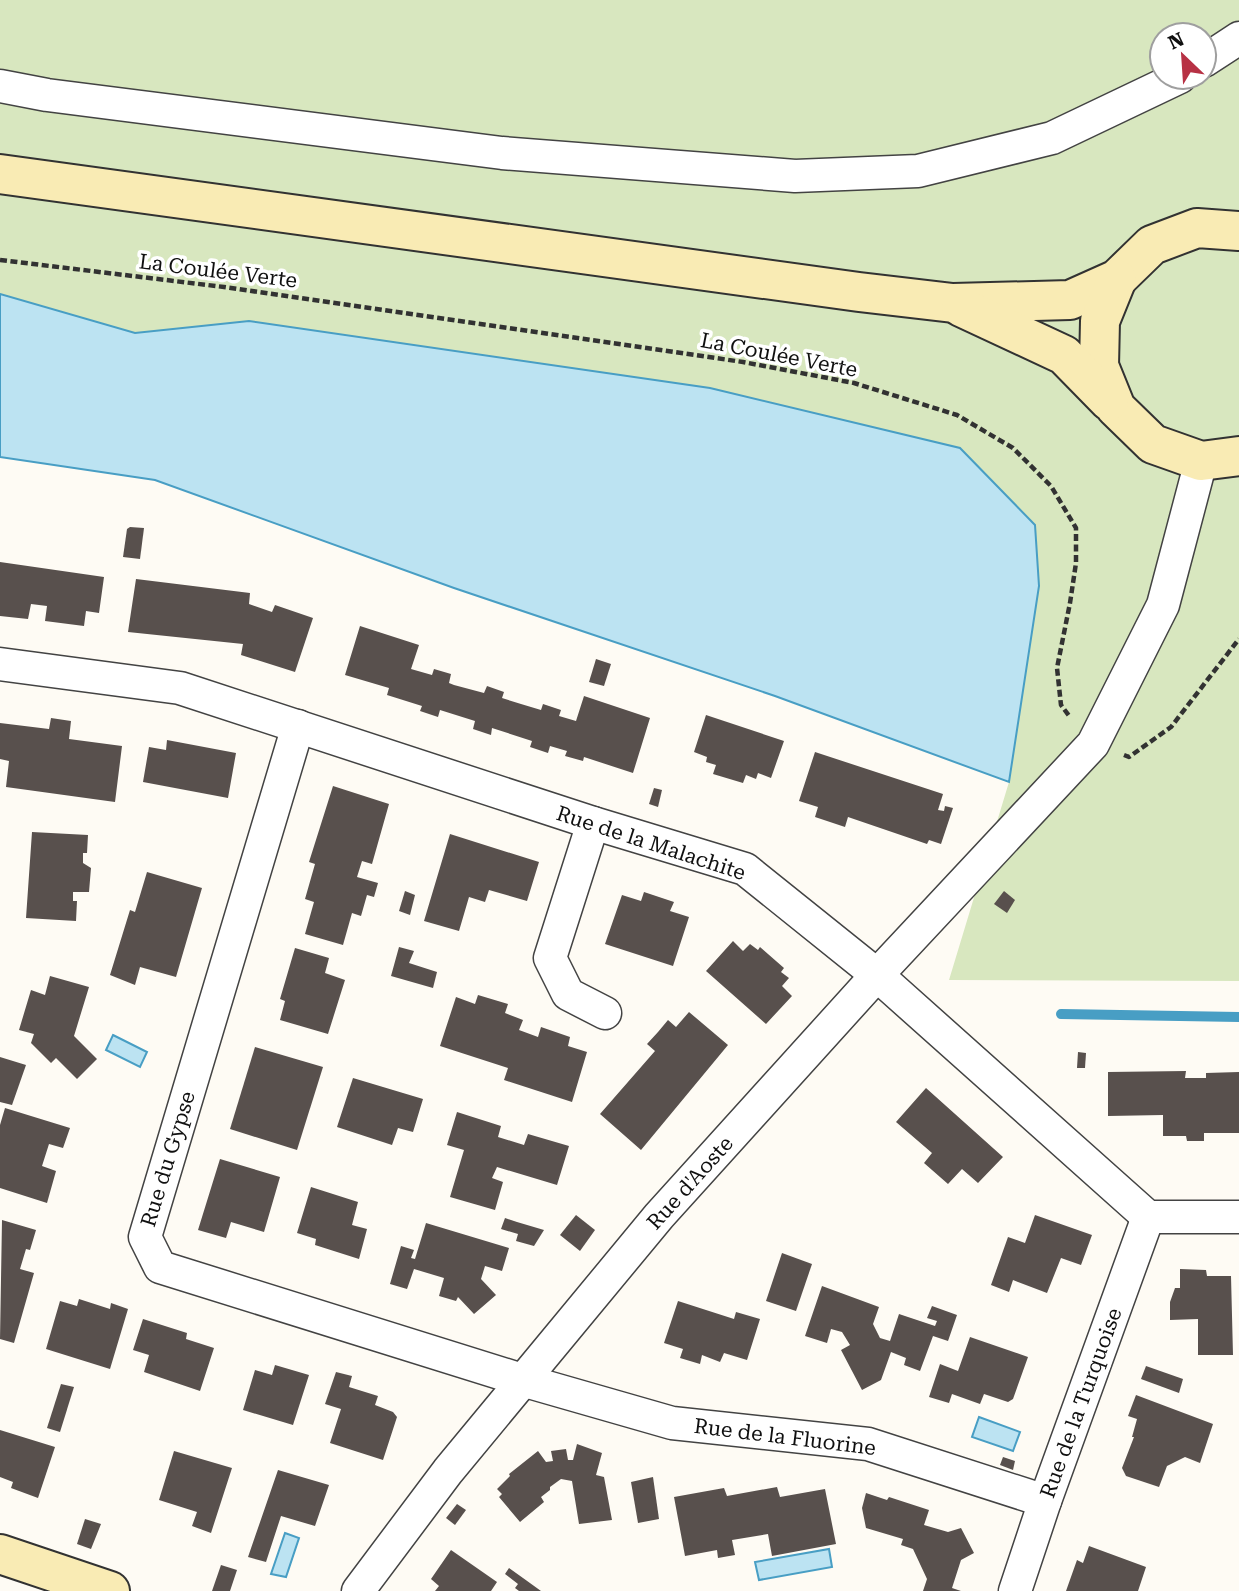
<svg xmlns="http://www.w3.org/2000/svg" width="1239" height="1591" font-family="'Roboto Serif',serif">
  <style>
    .green { fill: #d8e7bf; fill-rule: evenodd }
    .water { fill: #bce3f2; stroke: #489ec4; stroke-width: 2 }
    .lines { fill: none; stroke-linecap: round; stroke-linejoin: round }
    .stream { stroke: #489ec4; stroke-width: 10 }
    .building { fill: #58504d }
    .street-casing { stroke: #434343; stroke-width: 35 }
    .secondary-casing { stroke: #323232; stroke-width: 42 }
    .path { stroke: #323232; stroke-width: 4.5; stroke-dasharray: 7 3.5; stroke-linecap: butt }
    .street { stroke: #fff; stroke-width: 32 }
    .secondary { stroke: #f9ebb4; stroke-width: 38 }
    .labels { text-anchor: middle; stroke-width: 7; stroke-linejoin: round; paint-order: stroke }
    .street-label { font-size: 21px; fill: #101010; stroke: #fff }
  </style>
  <rect width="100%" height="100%" fill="#fefbf4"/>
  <path class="green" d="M0,0h1239v981l-290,-1 60,-198 -234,-86 -321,-108 -299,-108 -155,-23zM1162,35h42v42h-42z"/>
  <g class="water">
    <polygon points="0,294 135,333 249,321 710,388 960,448 1035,525 1039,586 1009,782 775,696 454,588 155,480 0,457"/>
    <polygon points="113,1035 147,1052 140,1067 106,1050"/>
    <polygon points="979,1417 1020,1432 1013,1451 972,1437"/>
    <polygon points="285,1533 299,1538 286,1577 271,1574"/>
    <polygon points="829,1549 832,1567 759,1580 755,1562"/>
  </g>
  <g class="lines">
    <polyline class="stream" points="1061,1014 1239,1017"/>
  </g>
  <g class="building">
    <polygon points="130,527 144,528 140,559 123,557 127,529"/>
    <polygon points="0,562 104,577 99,613 86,611 84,626 45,621 47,606 31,604 28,619 0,616"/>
    <polygon points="136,579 250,593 249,604 272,612 275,605 313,618 295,672 241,655 243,644 128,632"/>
    <polygon points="360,626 419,645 411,669 432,675 434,669 451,674 449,683 454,685 484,693 487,686 504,692 502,698 521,704 541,710 543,704 561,710 559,716 576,721 584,696 650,718 633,773 584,757 583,761 565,756 567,751 550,746 548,753 530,747 532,741 492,728 491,735 473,729 475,721 440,710 438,717 420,711 422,706 387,695 389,688 345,675"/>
    <polygon points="596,659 611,664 604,686 589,682"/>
    <polygon points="706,715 784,741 771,778 758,773 756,779 746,775 743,783 713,774 716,765 706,762 707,757 694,752"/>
    <polygon points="51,718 71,721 69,739 122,746 115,802 6,787 9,761 0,759 0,723 49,729"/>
    <polygon points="167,740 236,753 228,798 143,782 149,747 166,750"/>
    <polygon points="815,752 943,794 938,810 944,811 945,806 953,808 941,844 929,840 927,844 848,817 845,827 815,817 818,807 799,801"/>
    <polygon points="333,786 389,804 372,864 362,861 357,877 378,883 374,897 367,895 361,916 352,913 343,945 305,934 314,902 305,899 315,864 309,862"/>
    <polygon points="654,788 662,790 658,807 649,804"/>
    <polygon points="32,832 88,835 87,853 83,853 83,863 91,868 89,892 73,892 73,901 77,901 76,921 26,918"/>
    <polygon points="450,834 539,862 527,901 489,890 485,902 469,897 459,931 424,921"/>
    <polygon points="147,872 202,888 176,977 140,967 135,985 110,975 130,910 135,912"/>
    <polygon points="405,891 415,895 410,915 399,911"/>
    <polygon points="1004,891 1015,900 1007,913 994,904"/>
    <polygon points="644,892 674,902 670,911 689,917 673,966 605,944 622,895 641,901"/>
    <polygon points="733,941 743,951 750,944 758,950 760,947 784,968 781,972 789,978 782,986 792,996 766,1024 706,971"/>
    <polygon points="399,947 414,951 409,963 437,972 433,988 391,976"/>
    <polygon points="295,948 329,958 325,973 345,980 328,1034 280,1020 285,1001 280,999"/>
    <polygon points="50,976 89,987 74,1036 97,1059 77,1079 56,1058 51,1063 31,1043 34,1034 19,1030 31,990 45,995"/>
    <polygon points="478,995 508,1004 505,1013 523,1020 519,1030 538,1037 541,1027 570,1037 568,1046 587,1052 572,1102 504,1080 508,1068 440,1046 456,997 475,1004"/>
    <polygon points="689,1012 728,1045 641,1150 600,1114 655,1051 647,1044 658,1032 668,1020 676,1027"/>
    <polygon points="255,1047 323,1067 297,1150 230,1129"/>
    <polygon points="1078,1052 1086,1053 1085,1068 1077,1068"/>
    <polygon points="0,1057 26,1065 12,1105 0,1102"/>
    <polygon points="1186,1071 1185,1078 1206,1078 1206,1073 1239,1072 1239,1133 1204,1133 1204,1141 1187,1141 1186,1136 1163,1136 1163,1115 1108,1116 1108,1072"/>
    <polygon points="353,1078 423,1099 413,1132 398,1128 392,1145 337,1127"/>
    <polygon points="926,1088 1003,1157 978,1183 962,1169 948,1184 924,1163 932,1153 896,1122"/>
    <polygon points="5,1108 70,1128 63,1148 49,1144 42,1166 56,1171 47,1203 0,1188 0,1125"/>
    <polygon points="457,1112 501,1126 498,1137 524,1145 528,1134 569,1146 557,1185 497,1167 492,1178 503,1182 495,1210 450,1197 464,1150 447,1145"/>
    <polygon points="220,1159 280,1177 264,1232 231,1222 226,1238 198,1230"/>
    <polygon points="311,1187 358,1202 352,1225 367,1229 359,1259 315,1245 316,1239 297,1233"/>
    <polygon points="576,1215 595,1230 580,1251 560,1235"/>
    <polygon points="1035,1215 1092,1235 1081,1265 1061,1258 1047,1293 1013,1280 1009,1292 991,1285 1008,1237 1025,1243"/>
    <polygon points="505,1218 517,1222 544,1230 534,1246 516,1241 518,1234 501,1229"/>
    <polygon points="2,1220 36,1230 30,1250 26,1249 20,1269 34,1273 14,1343 0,1339"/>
    <polygon points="426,1223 509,1248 502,1271 485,1266 481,1279 496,1295 474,1314 458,1297 456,1301 439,1296 444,1278 414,1269 407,1289 390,1284 401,1246 414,1250 411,1258 415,1259"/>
    <polygon points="782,1253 812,1264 796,1311 766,1301"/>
    <polygon points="1180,1269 1206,1270 1207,1276 1231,1276 1233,1355 1198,1355 1198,1319 1170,1320 1170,1302 1175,1288 1180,1288"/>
    <polygon points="822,1286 879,1307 873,1324 880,1338 890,1341 899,1314 935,1326 937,1321 927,1318 932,1306 957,1315 948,1341 933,1336 920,1371 904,1365 906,1358 891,1352 881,1380 862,1390 841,1350 850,1345 842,1332 831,1329 827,1343 805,1336"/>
    <polygon points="79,1299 110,1309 111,1303 128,1309 110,1369 46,1349 60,1301 77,1306"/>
    <polygon points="678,1301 734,1319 736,1312 760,1319 747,1360 724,1353 720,1362 702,1355 700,1364 680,1358 683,1349 664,1343"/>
    <polygon points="143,1319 187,1333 186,1339 214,1348 200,1391 144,1372 149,1355 133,1350"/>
    <polygon points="970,1337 1028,1357 1013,1399 1008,1402 984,1394 980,1404 952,1394 949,1403 929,1397 940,1364 958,1371"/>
    <polygon points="275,1365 309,1375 293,1425 243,1410 255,1370 272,1375"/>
    <polygon points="1146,1366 1183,1379 1179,1393 1141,1379"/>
    <polygon points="336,1372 352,1376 349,1387 378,1396 375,1405 393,1412 397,1417 383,1460 330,1443 341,1409 325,1404"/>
    <polygon points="61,1384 74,1387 60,1432 47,1428"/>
    <polygon points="1136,1395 1213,1424 1200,1463 1185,1457 1167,1466 1159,1487 1126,1476 1122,1468 1134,1437 1132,1437 1137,1419 1128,1416"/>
    <polygon points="0,1430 55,1447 38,1498 11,1488 13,1482 0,1477"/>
    <polygon points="577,1444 602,1453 596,1475 604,1477 612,1520 579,1524 572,1481 561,1479 550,1487 550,1490 541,1497 544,1502 520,1522 499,1497 502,1494 497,1489 510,1476 509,1474 538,1451 546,1462 553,1461 551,1451 566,1449 568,1460 573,1460"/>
    <polygon points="174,1451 232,1468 211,1533 192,1526 197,1512 159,1500"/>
    <polygon points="1003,1457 1015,1461 1013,1470 1000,1465"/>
    <polygon points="278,1470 329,1485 315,1526 281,1516 266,1562 248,1557"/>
    <polygon points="653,1477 659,1519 638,1523 631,1482"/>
    <polygon points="777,1487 780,1497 825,1489 836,1544 772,1556 768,1534 732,1540 735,1555 718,1558 717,1550 685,1556 674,1497 724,1488 727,1496"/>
    <polygon points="866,1493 887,1500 889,1497 929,1510 924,1525 948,1532 961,1528 974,1553 961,1560 952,1588 961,1591 923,1591 927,1579 913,1549 901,1545 903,1539 866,1528 862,1508"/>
    <polygon points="457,1504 466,1510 455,1525 446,1518"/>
    <polygon points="85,1519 101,1524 91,1549 77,1544"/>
    <polygon points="1089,1546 1146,1567 1138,1591 1066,1591 1077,1560 1083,1563"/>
    <polygon points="451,1550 497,1582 491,1591 435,1591 439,1586 431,1579"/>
    <polygon points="221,1565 237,1570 230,1591 212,1591"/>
    <polygon points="509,1568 523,1578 541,1591 519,1591 515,1588 518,1584 505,1574"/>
  </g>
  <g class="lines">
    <defs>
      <g id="street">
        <polyline points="1204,61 1239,38"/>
        <polyline points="0,86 47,95 502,153 795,176 918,171 1052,138 1180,77"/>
        <polyline points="0,664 180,688 593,823 745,869 877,975 1148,1217 1239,1217"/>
        <polyline points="298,726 145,1237 160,1267 522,1380 672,1423 868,1444 1045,1501"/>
        <polyline points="593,823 550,958 568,994 605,1013"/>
        <polyline points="358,1591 448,1471 659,1216 877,975 1093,744 1163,605 1201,461"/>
        <polyline points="1015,1591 1045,1501 1148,1217"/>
      </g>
      <g id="secondary">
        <polyline points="0,174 859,292 953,303 1070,300 1117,279 1152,245 1197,228 1239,231"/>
        <polyline points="1117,279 1100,321 1099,366 1116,408 1153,444 1201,461 1239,456"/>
        <polyline points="961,307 1064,355 1109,401"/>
        <polyline points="0,1554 110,1591"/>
      </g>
    </defs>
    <use href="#street" class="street-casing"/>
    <use href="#secondary" class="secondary-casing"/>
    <g class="path">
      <polyline points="0,260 224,287 743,362 854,383 957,415 1013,448 1051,486 1076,528 1076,563 1070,603 1057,668 1061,705 1070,717"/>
      <polyline points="1124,755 1129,757 1171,727 1239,639"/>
    </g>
    <use href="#street" class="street"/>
    <use href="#secondary" class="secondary"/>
  </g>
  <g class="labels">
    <g class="street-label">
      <text transform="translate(218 271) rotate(7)" y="7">La Coulée Verte</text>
      <text transform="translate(779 355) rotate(11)" y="7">La Coulée Verte</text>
      <text transform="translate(651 843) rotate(18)" y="7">Rue de la Malachite</text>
      <text transform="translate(168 1159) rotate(-73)" y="7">Rue du Gypse</text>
      <text transform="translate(690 1183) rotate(-48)" y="7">Rue d'Aoste</text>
      <text transform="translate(1081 1403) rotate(-70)" y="7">Rue de la Turquoise</text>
      <text transform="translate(785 1437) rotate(7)" y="7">Rue de la Fluorine</text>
    </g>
  </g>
  <g transform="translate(1183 56) rotate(335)"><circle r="33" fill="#ffffff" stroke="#9f9f9f" stroke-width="2"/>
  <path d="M0-5L12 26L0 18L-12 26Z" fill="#b73144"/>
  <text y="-10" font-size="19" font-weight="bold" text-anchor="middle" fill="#101010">N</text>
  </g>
</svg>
